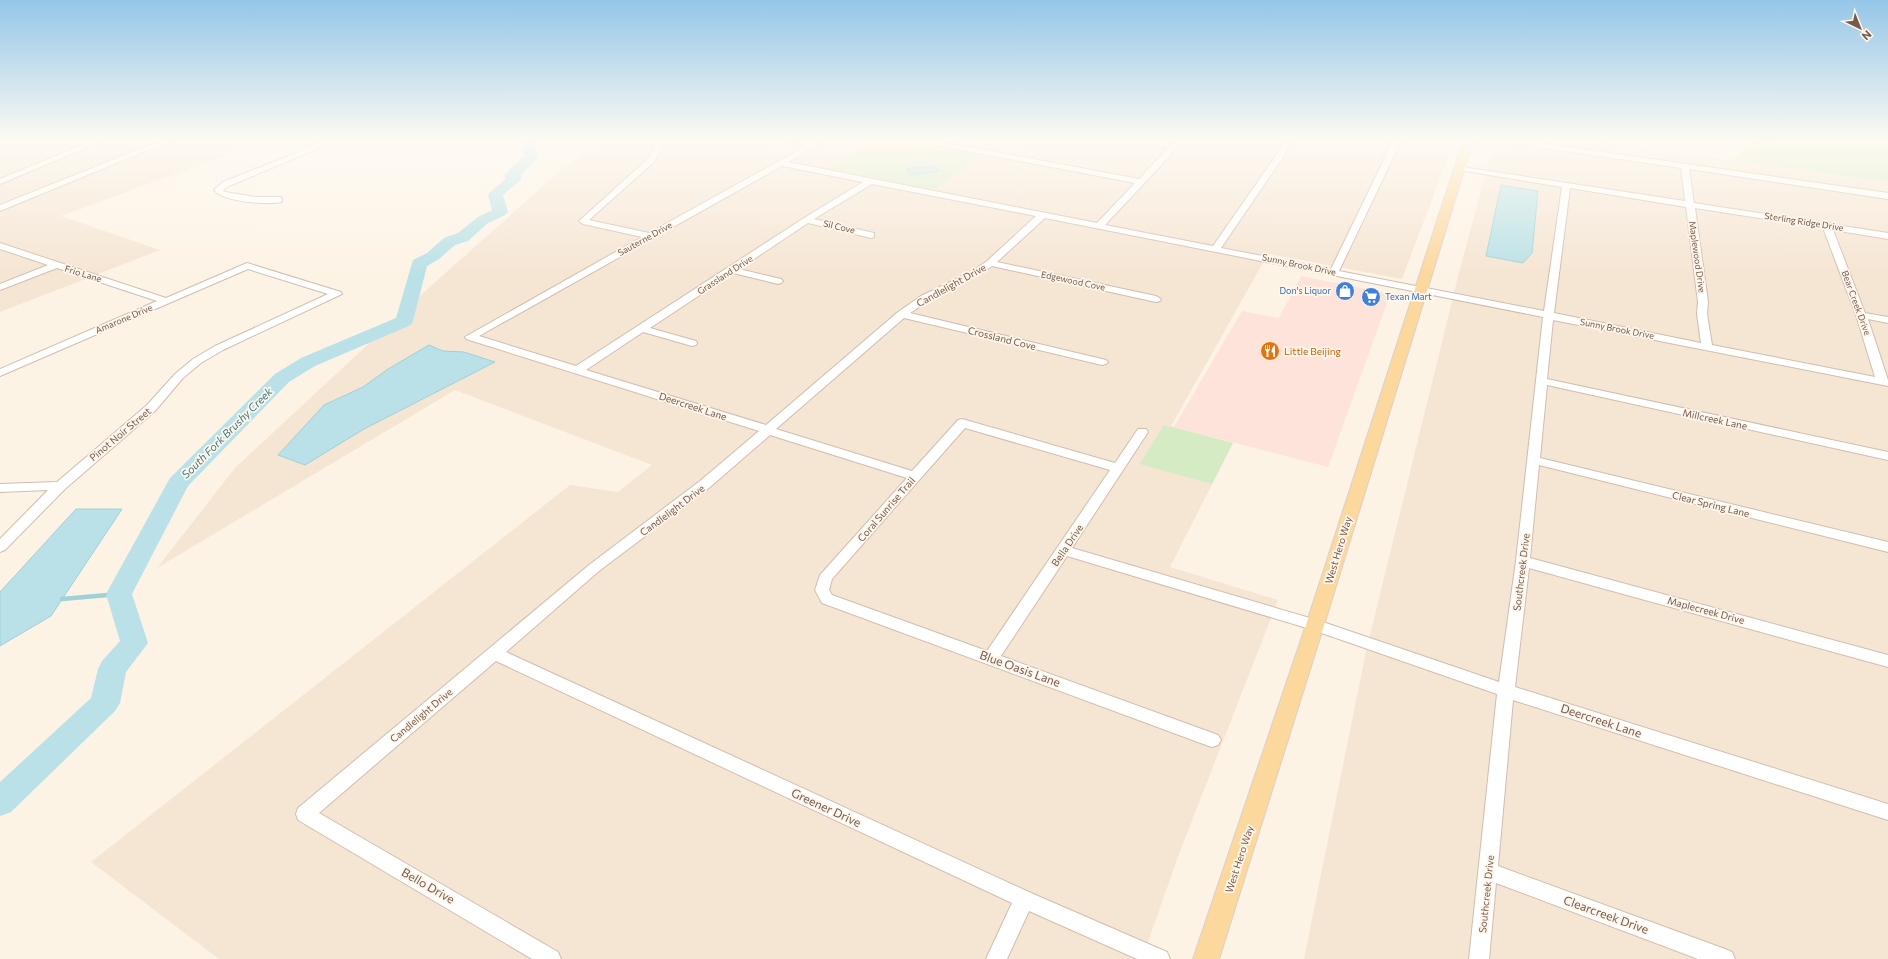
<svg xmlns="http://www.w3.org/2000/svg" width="1888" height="959" font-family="Commissioner,sans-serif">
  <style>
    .residential { fill: #f5e5d3 }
    .commercial { fill: #fde3d9 }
    .green { fill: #d4ebc3 }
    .water { fill: #b9e1e7; stroke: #9fd1d9 }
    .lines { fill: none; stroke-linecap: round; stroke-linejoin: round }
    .stream { stroke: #9fd1d9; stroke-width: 4.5 }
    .river { fill: #b9e1e7; fill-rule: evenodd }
    .minor-casing { stroke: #d1bdae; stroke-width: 2 }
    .major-casing { stroke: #d9d1cc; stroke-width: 2 }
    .minor { fill: #fff; fill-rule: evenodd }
    .major { fill: #fcd89d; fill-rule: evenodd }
    .labels { text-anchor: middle; stroke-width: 3.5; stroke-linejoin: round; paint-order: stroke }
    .far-street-label { font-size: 9px; fill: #77594a; stroke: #fff7ec }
    .far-shop-label { font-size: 9px; fill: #366cbe; stroke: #fff7ec; text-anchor: end }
    .street-label { font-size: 10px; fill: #77594a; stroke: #fff7ec }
    .food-label { font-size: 10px; fill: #c56008; stroke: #fff7ec; text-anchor: start }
    .water-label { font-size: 11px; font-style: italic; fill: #3f7983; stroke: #fff7ec }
    .near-street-label { font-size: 12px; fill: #77594a; stroke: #fff7ec }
  </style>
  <rect width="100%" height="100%" fill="#fdf3e5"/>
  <g class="residential">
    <polygon points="0,141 265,141 61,216 160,250 0,312"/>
    <polygon points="598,141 1454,141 1402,279 1268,254 1171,426 1233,443 1170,567 1278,600 1179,854 1142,959 219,959 91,862 570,485 618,492 652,465 455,390 157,568 235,468 432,285 553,177"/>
    <polygon points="1494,141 1596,141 1888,182 1888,959 1304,959 1366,651 1460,269"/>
  </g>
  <polygon class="commercial" points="1301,276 1390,294 1328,467 1174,427 1242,311 1279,318"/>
  <g class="green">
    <polygon points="1755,141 1888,141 1888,182 1732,160"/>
    <polygon points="917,144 925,146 940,146 985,153 934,189 831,169 865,147"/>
    <polygon points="1164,425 1233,443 1212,484 1140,464"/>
  </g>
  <g class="water">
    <polygon points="934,166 939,171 911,175 906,169"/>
    <polygon points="1501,185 1538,191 1532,253 1523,263 1486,256"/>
    <polygon points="429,345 443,351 464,352 495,362 364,429 305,465 278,455 324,405 363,387 388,369"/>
    <polygon points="76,509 122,509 51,616 0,646 0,592"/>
  </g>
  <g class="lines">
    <polyline class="stream" points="62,599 119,594"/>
    <polygon class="river" points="522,141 536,141 535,148 539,156 520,176 522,179 503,195 508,212 505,215 488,223 468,241 455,245 439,259 427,266 413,321 411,325 315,366 289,382 188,486 132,594 148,643 126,672 120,703 115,711 11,812 0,816 0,782 91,698 98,669 102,661 120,641 106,594 170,478 275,374 301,358 396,318 413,260 427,253 444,238 458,233 478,217 492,210 488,194 506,179 504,176 506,173 525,155 521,148"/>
    <defs>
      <g id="minor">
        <polygon points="92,141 102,141 0,184 0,179"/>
        <polygon points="160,141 170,141 0,211 0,205"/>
        <path d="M326,141h10l-107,45 -6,4 2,2 31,5h23l3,1v4c-15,3 -59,0 -68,-12l9,-8z"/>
        <path d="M657,141h8l-10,20 -66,59 60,13 157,-87 -14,-5 20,1 12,-1 -36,21 309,61 38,-40 -204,-39 -4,-2 10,-1 202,38 30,-32 -28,-4 -4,-2c12,0 33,-2 42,5l-74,79 108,21 73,-105h8l-73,107 110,21 62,-128h8l-62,130 205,40 18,-124 -103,-17h-3v-4l229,35 -4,-33 -163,-24h-3v-3h11l362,52v6l-199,-30 5,34 194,30v6l-55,-9 32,83 23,4v6l-20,-4 20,61v6l-335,-66 -6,59 341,73v8l-341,-75 -7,73 348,84v10l-349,-87 -9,93 358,97v12l-359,-99 -14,119 373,117v16l-375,-120 -15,166 227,83 7,3 3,7h-37l-202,-76 -7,76h-20l28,-265 -187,-65 -243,-73 -66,100 217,79 3,5 -3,5 -6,2 -6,-2 -384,-142 -7,-13 5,-15 87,-97 -137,-43 -60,52 -111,84 -93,81 525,241 136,59 3,7h-33l-108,-48 -22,48h-21l26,-56 -516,-242 -177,152 239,139 3,7h-29l-234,-139 -2,-6 2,-6 291,-243 111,-84 59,-50 -293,-92 -1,-2 177,-100 -59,-13 -4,-3 70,-63zM782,166l81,16 -59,36 -228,148 -97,-30zM872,184l164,32 -49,45 -16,11 -50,24 -23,16 -132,113 -180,-55 57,-38 49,14 4,-1 1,-2 -1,-2 -46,-13 83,-55 45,11 3,-1 2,-2 -2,-2 -42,-10 69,-46 63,15 3,-1v-4l-60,-14zM1570,188l116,19 12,95 -1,12 4,29 -147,-30zM1695,208l128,20 33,87 19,62 -163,-32 -5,-31 1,-12zM1045,218l498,99 -27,244 -17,121 -179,-61 -248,-73 76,-116 -2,-3h-8l-23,34 -153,-44 -4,1 -46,51 -136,-42 128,-111 198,47 4,-1 2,-2 -2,-2 -196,-47c26,-18 56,-29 82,-47l164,36 4,-1 1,-2 -5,-3 -159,-34zM965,428l145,42 -123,181 -155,-56 -3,-5 3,-11z"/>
        <polygon points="0,243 166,298 247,263 341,292 342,294 223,350 201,363 183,378 155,411 65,489 5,550 0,552 0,539 48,490 0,492 0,484 57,482 147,405 175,374 193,359 215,346 328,294 248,269 0,376 0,369 157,301 57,268 0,290 0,284 48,265 0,249"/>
      </g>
      <polygon id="major" points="1463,141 1473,141 1324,625 1219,959 1193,959 1306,625"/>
    </defs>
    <use href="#minor" class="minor-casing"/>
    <use href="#major" class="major-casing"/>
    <use href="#minor" class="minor"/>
    <use href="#major" class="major"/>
  </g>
  <linearGradient id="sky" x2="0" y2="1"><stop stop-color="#95c6e8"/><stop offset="0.51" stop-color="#fefaf3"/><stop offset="1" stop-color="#fefaf3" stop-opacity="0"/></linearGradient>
  <rect width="1888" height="275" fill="url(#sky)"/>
  <defs>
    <symbol id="shop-disc" viewBox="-11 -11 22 22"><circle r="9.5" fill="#3f7fe0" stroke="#fff7ec"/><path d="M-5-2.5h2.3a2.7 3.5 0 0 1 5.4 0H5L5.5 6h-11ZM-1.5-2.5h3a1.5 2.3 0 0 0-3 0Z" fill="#fff"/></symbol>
    <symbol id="supermarket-disc" viewBox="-11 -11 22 22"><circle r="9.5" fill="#3f7fe0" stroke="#fff7ec"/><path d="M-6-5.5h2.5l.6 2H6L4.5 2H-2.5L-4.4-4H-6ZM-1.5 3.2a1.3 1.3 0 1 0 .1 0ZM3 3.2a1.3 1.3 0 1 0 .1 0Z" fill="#fff"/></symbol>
    <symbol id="restaurant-disc" viewBox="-11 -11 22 22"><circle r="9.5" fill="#e8710a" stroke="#fff7ec"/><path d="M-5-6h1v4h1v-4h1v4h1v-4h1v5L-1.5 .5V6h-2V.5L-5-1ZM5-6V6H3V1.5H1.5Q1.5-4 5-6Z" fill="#fff"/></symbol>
  </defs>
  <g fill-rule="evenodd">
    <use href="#shop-disc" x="1334" y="280" width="22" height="22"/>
    <use href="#supermarket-disc" x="1360" y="286" width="22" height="22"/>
    <use href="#restaurant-disc" x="1259" y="340" width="22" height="22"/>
  </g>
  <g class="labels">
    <g class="far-street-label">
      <text transform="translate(1804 222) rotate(9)" y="3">Sterling Ridge Drive</text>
      <text transform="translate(839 227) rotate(13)" y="3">Sil Cove</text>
      <text transform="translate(645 239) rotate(-29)" y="3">Sauterne Drive</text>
      <text transform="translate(1697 257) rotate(82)" y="3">Maplewood Drive</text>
      <text transform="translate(1299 265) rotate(12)" y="3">Sunny Brook Drive</text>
      <text transform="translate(83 274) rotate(17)" y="3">Frio Lane</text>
      <text transform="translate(725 275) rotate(-33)" y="3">Grassland Drive</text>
      <text transform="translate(1073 281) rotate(12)" y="3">Edgewood Cove</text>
      <text transform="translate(1856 303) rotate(70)" y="3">Bear Creek Drive</text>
      <text transform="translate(124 319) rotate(-23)" y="3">Amarone Drive</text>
      <text transform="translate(1617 329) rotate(11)" y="3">Sunny Brook Drive</text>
    </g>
    <g class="far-shop-label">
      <text x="1331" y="294">Don's Liquor</text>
      <text x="1385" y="300" text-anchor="start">Texan Mart</text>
    </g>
    <g class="street-label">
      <text transform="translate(951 285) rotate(-29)" y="4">Candlelight Drive</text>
      <text transform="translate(1002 338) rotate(14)" y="4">Crossland Cove</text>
      <text transform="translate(693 406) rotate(18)" y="4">Deercreek Lane</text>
      <text transform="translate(1715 419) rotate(12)" y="4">Millcreek Lane</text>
      <text transform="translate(120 434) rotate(-40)" y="4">Pinot Noir Street</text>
      <text transform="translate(1711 504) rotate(14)" y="4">Clear Spring Lane</text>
      <text transform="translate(886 509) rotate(-49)" y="4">Coral Sunrise Trail</text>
      <text transform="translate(672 510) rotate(-37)" y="4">Candlelight Drive</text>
      <text transform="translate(1067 545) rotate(-56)" y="4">Bella Drive</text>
      <text transform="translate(1338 550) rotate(-73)" y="4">West Hero Way</text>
      <text transform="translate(1521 572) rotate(-83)" y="4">Southcreek Drive</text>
      <text transform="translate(1706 610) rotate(15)" y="4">Maplecreek Drive</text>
      <text transform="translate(421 715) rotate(-40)" y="4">Candlelight Drive</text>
      <text transform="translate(1239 859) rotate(-72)" y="4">West Hero Way</text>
      <text transform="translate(1486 894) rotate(-84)" y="4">Southcreek Drive</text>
    </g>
    <g class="food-label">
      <text x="1284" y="355">Little Beijing</text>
    </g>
    <g class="water-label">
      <text transform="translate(227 433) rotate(-45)" y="4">South Fork Brushy Creek</text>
    </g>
    <g class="near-street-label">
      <text transform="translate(1020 669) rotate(20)" y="4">Blue Oasis Lane</text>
      <text transform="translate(1601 721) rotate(18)" y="4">Deercreek Lane</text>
      <text transform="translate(826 808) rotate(25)" y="4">Greener Drive</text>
      <text transform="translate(428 886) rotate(30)" y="4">Bello Drive</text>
      <text transform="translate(1606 915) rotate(20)" y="4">Clearcreek Drive</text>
    </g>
  </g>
  <g transform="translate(1860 28) rotate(137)" stroke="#fff7ec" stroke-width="3" paint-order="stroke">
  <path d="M0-3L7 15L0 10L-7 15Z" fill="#77594a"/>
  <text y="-6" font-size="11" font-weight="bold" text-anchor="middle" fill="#77594a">N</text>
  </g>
</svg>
